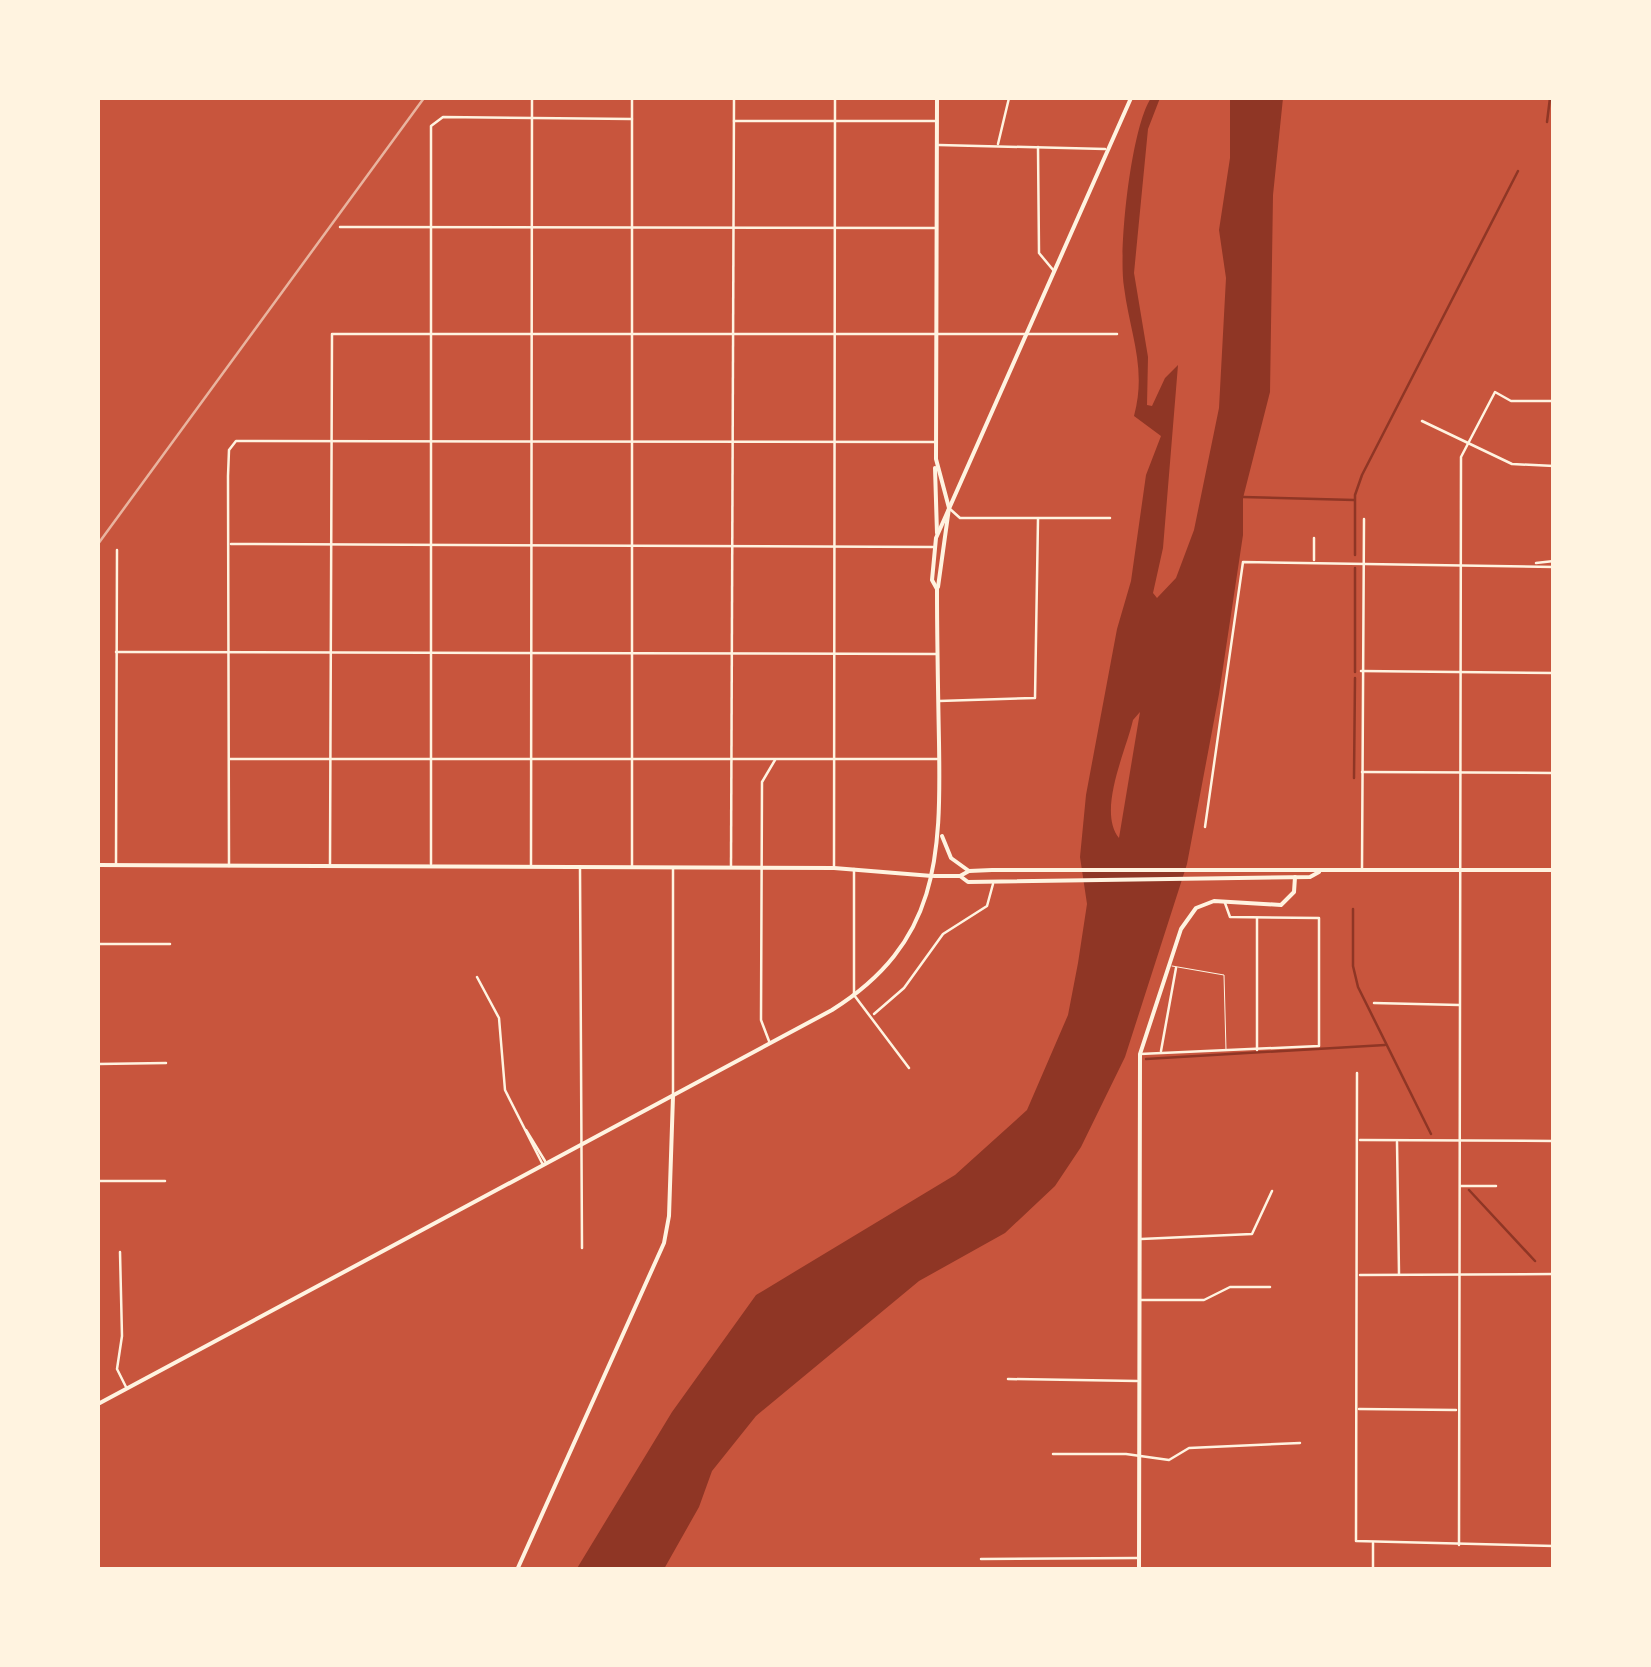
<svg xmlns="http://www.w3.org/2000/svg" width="1651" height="1667" font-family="Inter,sans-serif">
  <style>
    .water { fill: #8f3625; fill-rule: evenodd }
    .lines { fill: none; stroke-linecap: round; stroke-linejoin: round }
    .stream { stroke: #8f3625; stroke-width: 2.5 }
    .service { stroke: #fff3e0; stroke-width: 1 }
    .minor { stroke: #fff3e0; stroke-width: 2.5 }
    .tertiary { stroke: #fff3e0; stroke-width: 4 }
    .secondary { stroke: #fff3e0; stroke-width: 4 }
    .primary { stroke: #fff3e0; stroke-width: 4 }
    .rail { stroke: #e9b49f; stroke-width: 2.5 }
  </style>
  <rect width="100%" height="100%" fill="#c8553d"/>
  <path class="water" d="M1151,98h9l-12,31 -14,144 14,84 -1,48 5,1 13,-28 13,-13 -15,183 -10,45 4,5 19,-20 18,-48 25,-122 7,-130 -7,-48 11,-72v-60h53l-10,97 -3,197 -27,106v37l-24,159 -32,170 -62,193 -44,90 -26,39 -50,47 -86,48 -163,135 -44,55 -13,36 -35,62 -88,1 96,-158 84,-117 199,-120 72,-65 41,-95 10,-52 9,-59 -7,-47 6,-62 31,-166 14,-48 15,-106 15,-39 -27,-20c13,-48 -4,-82 -10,-129 -6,-37 7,-159 27,-189zM1140,712l-21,126c-22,-27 7,-87 14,-118z"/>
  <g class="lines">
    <g class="stream">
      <polyline points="1547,122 1550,98"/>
      <polyline points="1243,497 1354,500"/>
      <polyline points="1355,555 1355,495 1362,475 1518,171"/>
      <polyline points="1355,672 1355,568"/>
      <polyline points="1354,778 1355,678"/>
      <polyline points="1353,909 1353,966 1358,987 1431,1134"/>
      <polyline points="1146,1059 1385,1045"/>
      <polyline points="1469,1190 1535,1261"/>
    </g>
    <polyline class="service" points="1172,966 1224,975 1226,1050"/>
    <g class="minor">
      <polyline points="734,121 935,121"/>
      <polyline points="998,144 1009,98"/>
      <polyline points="939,145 1105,149"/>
      <polyline points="1038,147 1039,253 1054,271"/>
      <polyline points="340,227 935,228"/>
      <polyline points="1422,421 1512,464 1554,466"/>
      <polyline points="950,509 960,518 1110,518"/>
      <polyline points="1314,538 1314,560"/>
      <polyline points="231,544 933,547"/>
      <polyline points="1536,563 1554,561"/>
      <polyline points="116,652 936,654"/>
      <polyline points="1361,671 1554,673"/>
      <polyline points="939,701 1035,698 1038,519"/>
      <polyline points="230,759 937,759"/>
      <polyline points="1362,772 1554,773"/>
      <polyline points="1205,827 1243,562 1554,567"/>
      <polyline points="116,864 117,550"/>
      <polyline points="431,864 431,126 443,117 632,119"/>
      <polyline points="330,865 332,334 1117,334"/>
      <polyline points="229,866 228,476 229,450 236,441 934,442"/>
      <polyline points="531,866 532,98"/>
      <polyline points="632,866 632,98"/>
      <polyline points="731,866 734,98"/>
      <polyline points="834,866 835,98"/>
      <polyline points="580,869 582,1248"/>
      <polyline points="854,869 854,995 909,1068"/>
      <polyline points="1362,870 1364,519"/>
      <polyline points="98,944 170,944"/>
      <polyline points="477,977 499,1018 505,1090 542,1163"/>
      <polyline points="1374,1003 1459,1005"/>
      <polyline points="874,1014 904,988 943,934 987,906 993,884"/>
      <polyline points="769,1041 761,1020 762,782 775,760"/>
      <polyline points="1257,1050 1257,918"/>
      <polyline points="1161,1051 1176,968"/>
      <polyline points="1140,1054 1319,1046 1319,918 1230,917 1225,903"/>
      <polyline points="98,1064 166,1063"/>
      <polyline points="1357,1073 1356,1541 1554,1546"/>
      <polyline points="673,1096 673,869"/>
      <polyline points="526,1130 545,1161"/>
      <polyline points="1360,1140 1554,1141"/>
      <polyline points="1397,1142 1399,1274"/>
      <polyline points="98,1181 165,1181"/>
      <polyline points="1461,1186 1496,1186"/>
      <polyline points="1141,1239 1252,1234 1272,1191"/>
      <polyline points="120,1252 122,1336 117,1369 126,1387"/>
      <polyline points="1360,1275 1554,1274"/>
      <polyline points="1141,1300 1204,1300 1230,1287 1270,1287"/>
      <polyline points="1008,1379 1137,1381"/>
      <polyline points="1359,1409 1456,1410"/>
      <polyline points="1053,1454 1126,1454 1169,1460 1189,1448 1300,1443"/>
      <polyline points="1459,1545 1461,457 1495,392 1511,401 1554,401"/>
      <polyline points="981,1559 1137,1558"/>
      <polyline points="1373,1570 1373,1543"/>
    </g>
    <g class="tertiary">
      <polyline points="98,865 834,868 932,876"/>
      <polyline points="1139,1570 1140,1054 1181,929 1196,908 1214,901 1281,905 1294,892 1295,877"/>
    </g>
    <g class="secondary">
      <polyline points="937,98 936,459 949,508"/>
      <polyline points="935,468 937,533"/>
      <polyline points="934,876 960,876 968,882 1310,877 1319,872"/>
      <polyline points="960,876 969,871 992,870 1554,870"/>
    </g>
    <g class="primary">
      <polyline points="938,587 949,508"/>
      <polyline points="942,836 951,858 969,871"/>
      <path d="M98,1404l734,-394c107,-67 109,-153 107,-268 -1,-51 -2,-102 -2,-153l-5,-9 4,-42 195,-440"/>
      <polyline points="517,1570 664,1243 669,1216 673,1096"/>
    </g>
    <polyline class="rail" points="98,544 424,98"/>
  </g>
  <rect width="1651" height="1667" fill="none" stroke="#fff3e0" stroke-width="200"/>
</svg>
